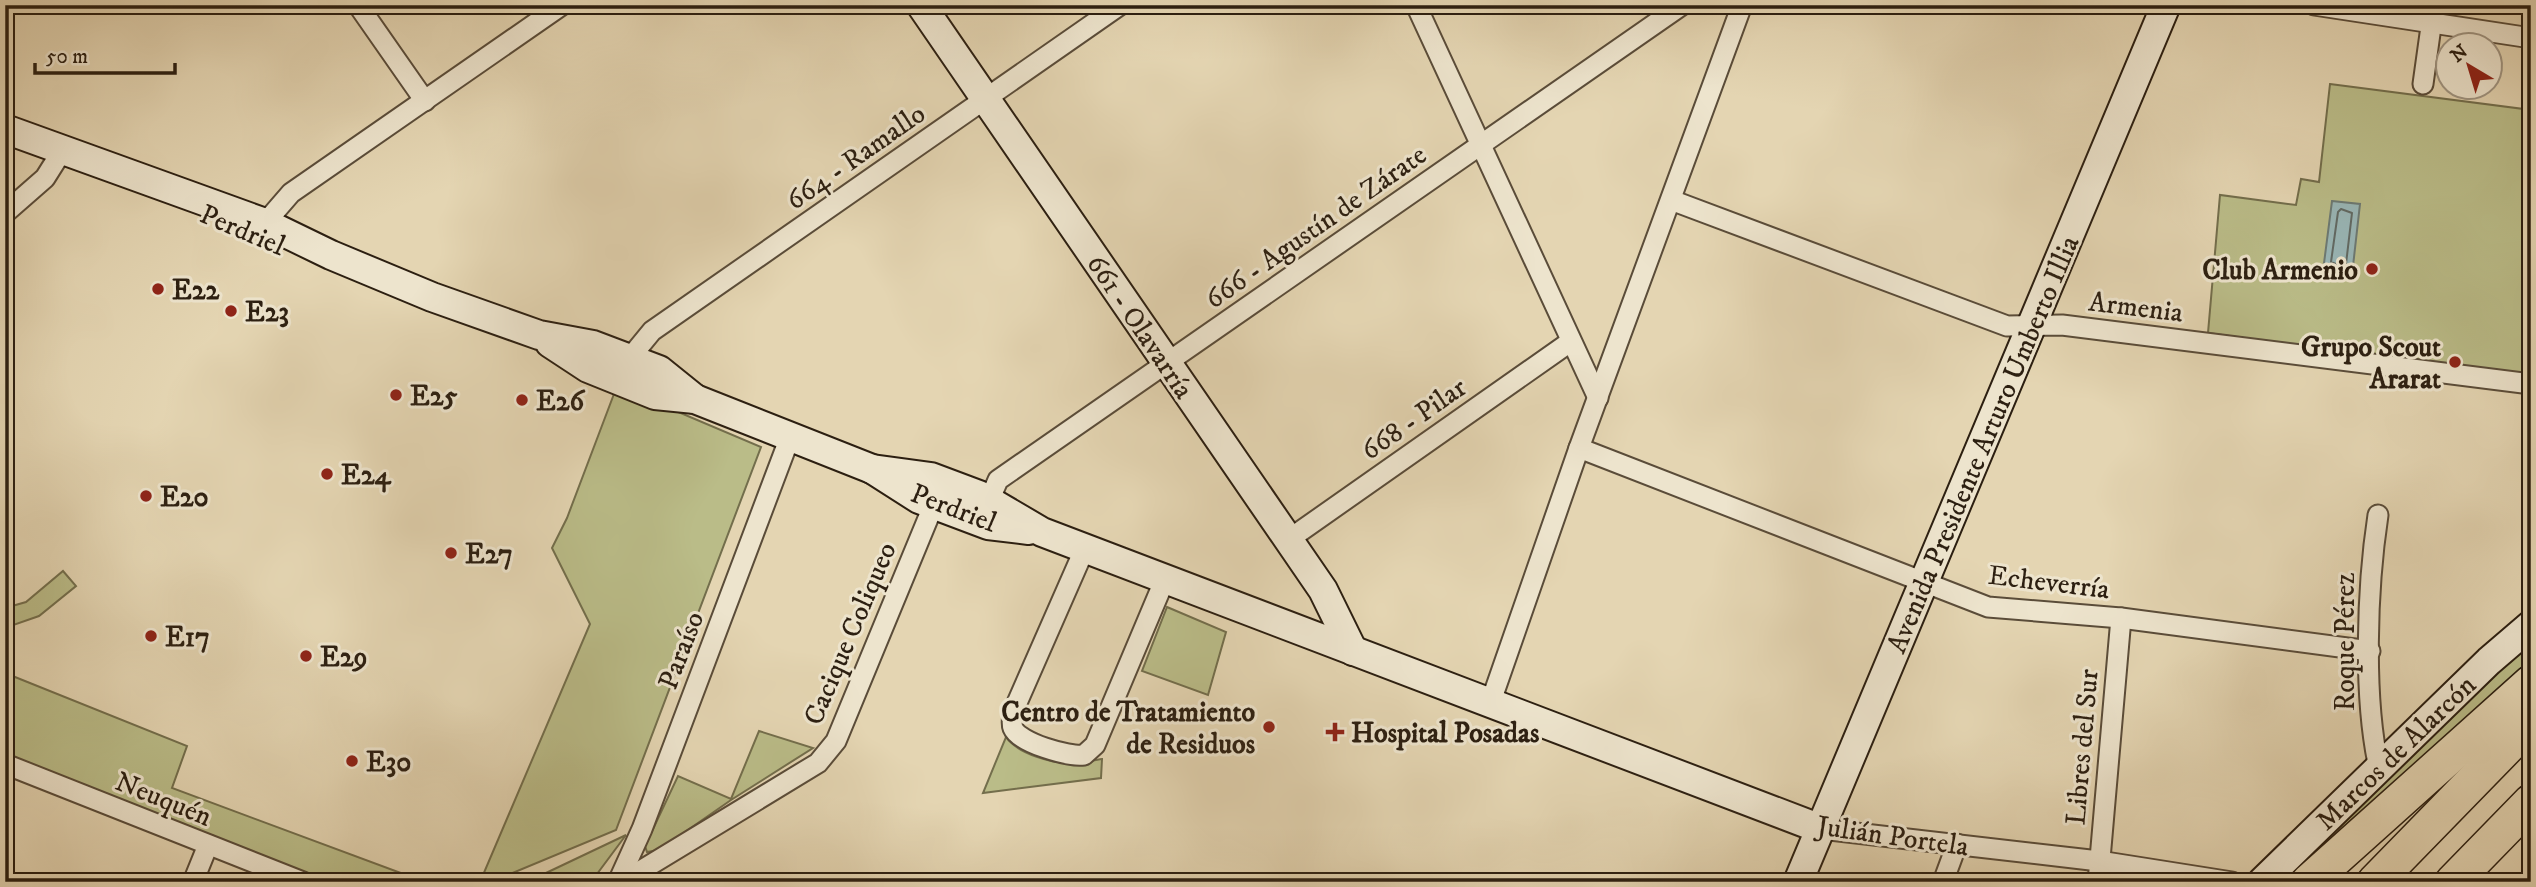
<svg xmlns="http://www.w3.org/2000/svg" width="2536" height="887" font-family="'IM FELL DW Pica',serif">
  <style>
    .green { fill: #babc88; stroke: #736e4c; stroke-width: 2 }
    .water { fill: #99b6b6; stroke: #6d7a74; stroke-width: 2 }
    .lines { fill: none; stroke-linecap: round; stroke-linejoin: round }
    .shore { stroke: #626a64; stroke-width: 2 }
    .street-casing { stroke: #5a4c39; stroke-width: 23 }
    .secondary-casing { stroke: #2c1f11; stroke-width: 32 }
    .highway-casing { stroke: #2c1f11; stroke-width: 38 }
    .street { stroke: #ede4cd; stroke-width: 19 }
    .secondary { stroke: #ede4cd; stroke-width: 28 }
    .highway { stroke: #e4d5b2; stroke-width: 35 }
    .poi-dot { fill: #8f2418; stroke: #ede4cd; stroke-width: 2.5 }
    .labels { text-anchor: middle; stroke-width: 6; stroke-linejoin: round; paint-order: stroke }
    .street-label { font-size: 28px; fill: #2c1f11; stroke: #ede4cd }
    .poi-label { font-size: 28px; font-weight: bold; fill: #2c1f11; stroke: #ede4cd; text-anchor: start }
  </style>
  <rect width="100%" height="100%" fill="#e4d5b2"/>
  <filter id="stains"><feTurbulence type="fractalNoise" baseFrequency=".00286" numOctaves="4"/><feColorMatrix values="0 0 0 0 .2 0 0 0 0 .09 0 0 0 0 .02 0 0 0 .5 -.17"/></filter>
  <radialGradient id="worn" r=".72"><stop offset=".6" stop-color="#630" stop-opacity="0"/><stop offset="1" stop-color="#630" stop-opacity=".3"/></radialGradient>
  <g class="green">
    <polygon points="2330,84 2531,110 2531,377 2208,333 2220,195 2296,205 2301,179 2319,182"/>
    <polygon points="617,386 761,447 616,830 491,882 480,882 590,624 552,548 567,518"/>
    <polygon points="63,571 76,586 39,616 13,625 5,633 5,608 26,602"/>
    <polygon points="1167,607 1226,632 1208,695 1142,671"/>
    <polygon points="2531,641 2531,672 2298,882 2273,882"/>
    <polygon points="5,673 187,746 172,788 425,882 329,882 5,760"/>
    <polygon points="759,731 813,748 731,800 659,850 647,852 645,846 678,776 731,799"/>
    <path d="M1006,737c12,17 47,27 68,26 9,0 19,-3 28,-4l-1,19 -118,15z"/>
    <polygon points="626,835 591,882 527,882"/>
  </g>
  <polygon class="water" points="2332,201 2360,204 2352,275 2323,271"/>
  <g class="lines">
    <polygon class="shore" points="2341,209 2352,213 2346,264 2343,267 2331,262 2338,212"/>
    <defs>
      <g id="street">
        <polyline points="358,5 425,101"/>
        <polyline points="1416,5 1598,398"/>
        <polyline points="2314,5 2531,38"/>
        <polyline points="2423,84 2434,5"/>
        <polyline points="1671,200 2007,326 2062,325 2531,384"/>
        <polyline points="5,213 45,178 62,151"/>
        <polyline points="265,223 291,193 562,5"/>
        <polyline points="629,359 652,331 1120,5"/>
        <polyline points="1579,448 1988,607 2121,618 2370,651"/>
        <polyline points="989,501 998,480 1682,5"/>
        <path d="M2378,515c-11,72 -15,182 1,253"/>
        <polyline points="1288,540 1570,342"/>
        <path d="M1085,548l-72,164c0,5 -2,11 0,16 6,15 56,29 71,27l11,-10 70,-166"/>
        <polyline points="1490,704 1579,448 1742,5"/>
        <polyline points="5,764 303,882"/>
        <polyline points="1821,829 2099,861 2232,882"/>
        <polyline points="193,882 208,845"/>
        <polyline points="618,882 642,829 790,437"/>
        <polyline points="622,882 818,763 836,741 934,504"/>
        <polyline points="1943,882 1957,844"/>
        <polyline points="2098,882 2121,618"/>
      </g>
      <g id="secondary">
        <polyline points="921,5 1323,590 1353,651"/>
        <polyline points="5,129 265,223 331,255 432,297 539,335 593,345 659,370 695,399"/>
        <polyline points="550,343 588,368 655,395 695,399 872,469 919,499 988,525 1029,530"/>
        <polyline points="872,469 931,477 979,495 1042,532 1821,829"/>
        <polyline points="1798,882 2166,5"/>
        <polyline points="2262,882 2489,661 2531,625"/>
      </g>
      <g id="highway">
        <polyline points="2309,882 2531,683"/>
        <polyline points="2375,882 2531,722"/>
        <polyline points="2453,882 2531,802"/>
      </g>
    </defs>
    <use href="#street" class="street-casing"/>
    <use href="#secondary" class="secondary-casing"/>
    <use href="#highway" class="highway-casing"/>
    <use href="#street" class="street"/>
    <use href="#secondary" class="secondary"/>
    <use href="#highway" class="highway"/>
  </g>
  <g class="poi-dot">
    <circle cx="2372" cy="269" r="7"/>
    <circle cx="158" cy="289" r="7"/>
    <circle cx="231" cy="311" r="7"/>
    <circle cx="2455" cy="362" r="7"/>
    <circle cx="396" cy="395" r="7"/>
    <circle cx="522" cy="400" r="7"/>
    <circle cx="327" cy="474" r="7"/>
    <circle cx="146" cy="496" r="7"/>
    <circle cx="451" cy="553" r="7"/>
    <circle cx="151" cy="636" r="7"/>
    <circle cx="306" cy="656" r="7"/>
    <circle cx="1269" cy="727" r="7"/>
    <path d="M1331.5 721.5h7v7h7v7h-7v7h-7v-7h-7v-7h7z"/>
    <circle cx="352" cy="761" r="7"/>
  </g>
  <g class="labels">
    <g class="street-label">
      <text transform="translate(855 156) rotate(-35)" y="10">664 - Ramallo</text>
      <text transform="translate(1315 226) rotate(-35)" y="10">666 - Agustín de Zárate</text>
      <text transform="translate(243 229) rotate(23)" y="10">Perdriel</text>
      <text transform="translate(2136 306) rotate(7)" y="10">Armenia</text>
      <text transform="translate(1141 326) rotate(56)" y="10">661 - Olavarría</text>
      <text transform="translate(1413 418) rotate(-35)" y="10">668 - Pilar</text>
      <text transform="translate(1982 444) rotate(-67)" y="10">Avenida Presidente Arturo Umberto Illia</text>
      <text transform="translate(954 507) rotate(21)" y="10">Perdriel</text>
      <text transform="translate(2049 581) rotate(7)" y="10">Echeverría</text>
      <text transform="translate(849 633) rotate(-67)" y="10">Cacique Coliqueo</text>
      <text transform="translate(2344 642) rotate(-90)" y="10">Roque Pérez</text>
      <text transform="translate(680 650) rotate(-69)" y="10">Paraíso</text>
      <text transform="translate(2081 747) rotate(-85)" y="10">Libres del Sur</text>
      <text transform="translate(2395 752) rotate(-44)" y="10">Marcos de Alarcón</text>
      <text transform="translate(164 798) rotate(22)" y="10">Neuquén</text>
      <text transform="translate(1893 835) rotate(8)" y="10">Julián Portela</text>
    </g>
    <g class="poi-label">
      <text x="2358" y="279" text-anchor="end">Club Armenio</text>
      <text x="172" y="299">E22</text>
      <text x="245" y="321">E23</text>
      <text x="2441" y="356" text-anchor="end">Grupo Scout<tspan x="2441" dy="32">Ararat</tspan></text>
      <text x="410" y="405">E25</text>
      <text x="536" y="410">E26</text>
      <text x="341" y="484">E24</text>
      <text x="160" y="506">E20</text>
      <text x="465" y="563">E27</text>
      <text x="165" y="646">E17</text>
      <text x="320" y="666">E29</text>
      <text x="1255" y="721" text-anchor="end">Centro de Tratamiento<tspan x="1255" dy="32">de Residuos</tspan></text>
      <text x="1351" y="742">Hospital Posadas</text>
      <text x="366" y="771">E30</text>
    </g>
  </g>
  <rect width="2536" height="887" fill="none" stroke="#e4d5b2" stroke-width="28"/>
  <rect x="7" y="7" width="2522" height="873" fill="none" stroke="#2c1f11" stroke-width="3.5"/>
  <rect x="14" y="14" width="2508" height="859" fill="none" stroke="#2c1f11" stroke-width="2"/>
  <g transform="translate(2469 66) rotate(322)"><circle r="33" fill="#ede4cd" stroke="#a09582" stroke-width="2"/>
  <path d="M0-5L12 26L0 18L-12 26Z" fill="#8f2418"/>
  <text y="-10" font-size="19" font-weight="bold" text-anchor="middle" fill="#2c1f11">N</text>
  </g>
  <path d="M35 63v10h140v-10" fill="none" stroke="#2c1f11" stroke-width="3.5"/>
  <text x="46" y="63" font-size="21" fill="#2c1f11" stroke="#ede4cd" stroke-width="5" paint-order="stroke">50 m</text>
  <rect width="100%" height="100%" filter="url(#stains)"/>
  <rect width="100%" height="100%" fill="url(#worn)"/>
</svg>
